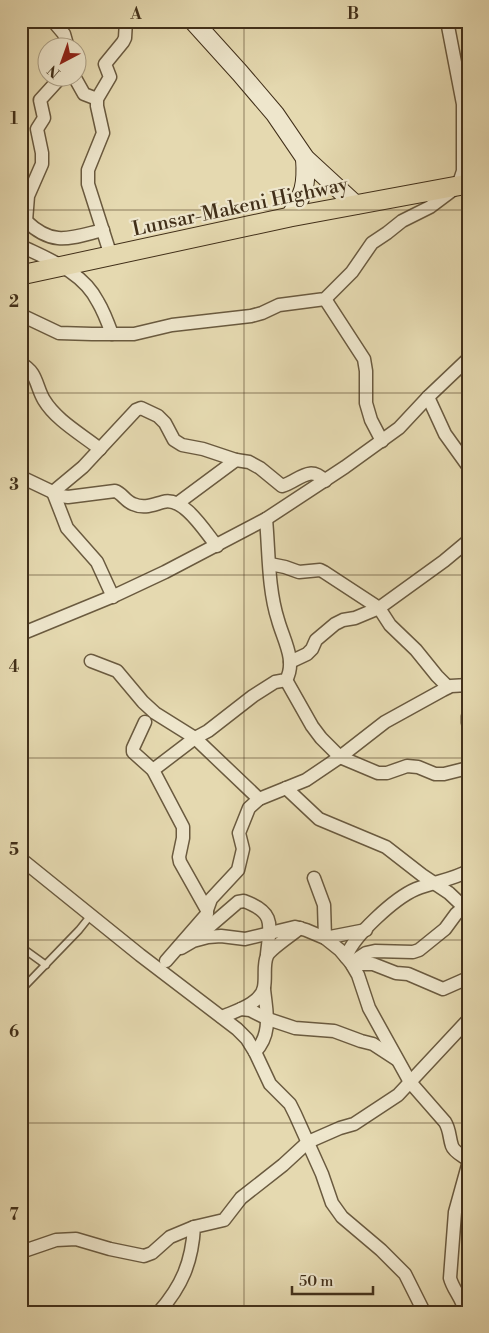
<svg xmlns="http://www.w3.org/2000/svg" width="489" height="1333" font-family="'Libre Bodoni',serif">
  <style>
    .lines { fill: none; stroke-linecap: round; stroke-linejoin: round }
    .service-casing { stroke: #6a5a3f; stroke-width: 9 }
    .minor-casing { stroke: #6a5a3f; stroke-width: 15 }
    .secondary-casing { stroke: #412f19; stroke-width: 20 }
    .primary-casing { stroke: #412f19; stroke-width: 21 }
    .service { stroke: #eee6cc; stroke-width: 6 }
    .minor { stroke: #eee6cc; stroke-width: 12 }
    .secondary { stroke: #eee6cc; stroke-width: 18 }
    .primary { stroke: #e5d9b0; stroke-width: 19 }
    .grid { fill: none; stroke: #412f19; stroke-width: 1; stroke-opacity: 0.55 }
    .labels { text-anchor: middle; stroke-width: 4.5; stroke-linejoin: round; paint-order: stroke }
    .street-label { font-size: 20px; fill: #412f19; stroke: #eee6cc }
    .neatline { fill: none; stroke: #412f19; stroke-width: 2 }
    .grid-label { font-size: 16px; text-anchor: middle; font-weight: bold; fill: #412f19 }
  </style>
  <rect width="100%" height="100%" fill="#e5d9b0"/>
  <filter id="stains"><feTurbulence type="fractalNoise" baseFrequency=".004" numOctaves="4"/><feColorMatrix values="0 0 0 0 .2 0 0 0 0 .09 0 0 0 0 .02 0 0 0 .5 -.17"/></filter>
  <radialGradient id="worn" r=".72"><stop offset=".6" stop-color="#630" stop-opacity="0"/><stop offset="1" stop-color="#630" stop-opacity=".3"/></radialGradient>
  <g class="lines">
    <defs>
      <g id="service">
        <polyline points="21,947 46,965"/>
        <polyline points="21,990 79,930 91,915"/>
      </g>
      <g id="minor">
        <polyline points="53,21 64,34 68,48"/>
        <polyline points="21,22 23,21"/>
        <polyline points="75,78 84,94 97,99"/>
        <path d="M26,221c27,26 44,17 77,9"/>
        <polyline points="21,230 26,221 28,196 42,164 42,153 37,129 44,118 40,100 60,78"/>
        <path d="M21,246c29,14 62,26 77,56 6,10 10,21 14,32"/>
        <polyline points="111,256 88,184 88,170 103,133 97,106 97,99 110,77 105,64 123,42 125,38 126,21"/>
        <polyline points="325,299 364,359 366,371 366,403 371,420 382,441"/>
        <polyline points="21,315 59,333 92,334 134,334 172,325 251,316 262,313 279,305 325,299 352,272 372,243 387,233 402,221 430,207 458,186 463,171 463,104 447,21"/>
        <path d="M21,364c16,7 15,23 23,36 12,20 37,34 56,49"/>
        <polyline points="428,397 445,434 468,466"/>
        <path d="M21,477l40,19 7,1 47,-6c7,2 10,10 18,13 11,5 19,1 30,-2 21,-6 42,30 54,44"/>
        <polyline points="178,503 236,460"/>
        <polyline points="270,564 285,567 299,572 320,570 324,572 379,608 390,625 416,650 437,676 448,687"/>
        <path d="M113,597l-16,-35 -30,-34 -14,-36 30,-25 53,-57 5,-2 17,8 7,7 9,17 8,5 21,4 33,11 13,2 11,6 22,18c17,-5 27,-22 43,-5"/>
        <polyline points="21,634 116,595 165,572 266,519 345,467 399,428 428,397 468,359"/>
        <polyline points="91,661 117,671 143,702 155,713 195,738 259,799"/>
        <polyline points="290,662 307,654 312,649 316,640 335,624 343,620 355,618 379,608 444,561 468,541"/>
        <polyline points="286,680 312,726 321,738 340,757 378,773 387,773 407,766 418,767 435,774 444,774 468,768"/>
        <polyline points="468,716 468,723"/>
        <polyline points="145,722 133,748 133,752 153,770"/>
        <polyline points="286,788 319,819 386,847 422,875 449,893 468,911"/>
        <polyline points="21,859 140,955 237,1029 247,1039 255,1052 270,1084 290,1104 295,1114 322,1174 332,1203 342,1217 381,1250 405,1274 424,1312"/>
        <polyline points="314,878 324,905 325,938 366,930"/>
        <polyline points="207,910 211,899 238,870 243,849 239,833 249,808 259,799 306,780 340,757 385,722 443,690 451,686 468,685"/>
        <path d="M195,939l43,-37 6,-1c32,12 26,24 23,53"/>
        <path d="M181,948l12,-7 15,-4 13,-1 24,3 50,-12 11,3 19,8 15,12 11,13 7,12 11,33 41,74 35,40c5,8 4,15 7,24 2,6 11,10 16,14"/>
        <path d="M346,957c8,-22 49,-59 70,-68 17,-7 36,-9 52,-18"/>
        <path d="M166,961l41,-47v-4l-27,-48 -1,-5 4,-19v-11l-30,-57 42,-32 13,-7 45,-35 22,-14 11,-2c11,-19 -3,-41 -8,-60 -10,-31 -9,-68 -12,-101"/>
        <polyline points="351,963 366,953 375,951 413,952 419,950 445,929 456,914 464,907"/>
        <polyline points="353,966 362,964 373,964 396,973 408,974 443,989 468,978"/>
        <polyline points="241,1009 250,1010 268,1019 295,1028 334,1031 361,1041 373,1044 396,1059"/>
        <path d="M222,1017c13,-6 39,-13 42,-30 2,-10 -1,-22 3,-31 3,-7 26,-22 33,-28"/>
        <path d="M255,1052c18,-19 11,-41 9,-63"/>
        <polyline points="21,1252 56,1240 76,1239 110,1249 144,1256 152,1253 170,1237 194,1227"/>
        <path d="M159,1312c23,-26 33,-50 35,-85l30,-7 17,-22 42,-33 25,-23 32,-14 14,-4 44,-29 70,-75"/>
        <path d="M465,1312c-2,-13 -12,-22 -15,-34l5,-66 13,-47"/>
      </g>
      <g id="secondary">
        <polyline points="193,21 240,73 275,114 305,158 356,205"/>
        <path d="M290,217c14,-24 17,-31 15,-59"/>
      </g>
      <polyline id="primary" points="21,275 290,217 468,184"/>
    </defs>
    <use href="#service" class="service-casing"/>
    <use href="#minor" class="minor-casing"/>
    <use href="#secondary" class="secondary-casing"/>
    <use href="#primary" class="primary-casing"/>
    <use href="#service" class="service"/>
    <use href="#minor" class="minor"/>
    <use href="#secondary" class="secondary"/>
    <use href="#primary" class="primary"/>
  </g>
  <path class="grid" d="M244,21v1291M21,210h447M21,393h447M21,575h447M21,758h447M21,940h447M21,1123h447"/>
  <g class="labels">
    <g class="street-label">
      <text transform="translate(240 206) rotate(-12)" y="7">Lunsar-Makeni Highway</text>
    </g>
  </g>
  <rect width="489" height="1333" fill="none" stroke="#e5d9b0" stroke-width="55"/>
  <g transform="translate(62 62) rotate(221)"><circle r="24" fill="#eee6cc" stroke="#a99d84"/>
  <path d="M0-4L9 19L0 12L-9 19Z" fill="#8f2418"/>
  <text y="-8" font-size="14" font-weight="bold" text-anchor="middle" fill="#412f19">N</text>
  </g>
  <path d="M292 1286v8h81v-8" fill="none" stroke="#412f19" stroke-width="2.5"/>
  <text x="299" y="1286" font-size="15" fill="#412f19" stroke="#eee6cc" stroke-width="4" paint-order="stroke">50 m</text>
  <rect x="28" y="28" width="434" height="1278" class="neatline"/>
  <g class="grid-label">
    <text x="136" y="19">A</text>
    <text x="353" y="19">B</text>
    <text x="14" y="124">1</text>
    <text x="14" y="307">2</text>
    <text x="14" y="490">3</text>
    <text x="14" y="672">4</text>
    <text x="14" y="855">5</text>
    <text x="14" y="1037">6</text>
    <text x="14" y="1220">7</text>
  </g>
  <rect width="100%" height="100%" filter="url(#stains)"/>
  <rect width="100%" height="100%" fill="url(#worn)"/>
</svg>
